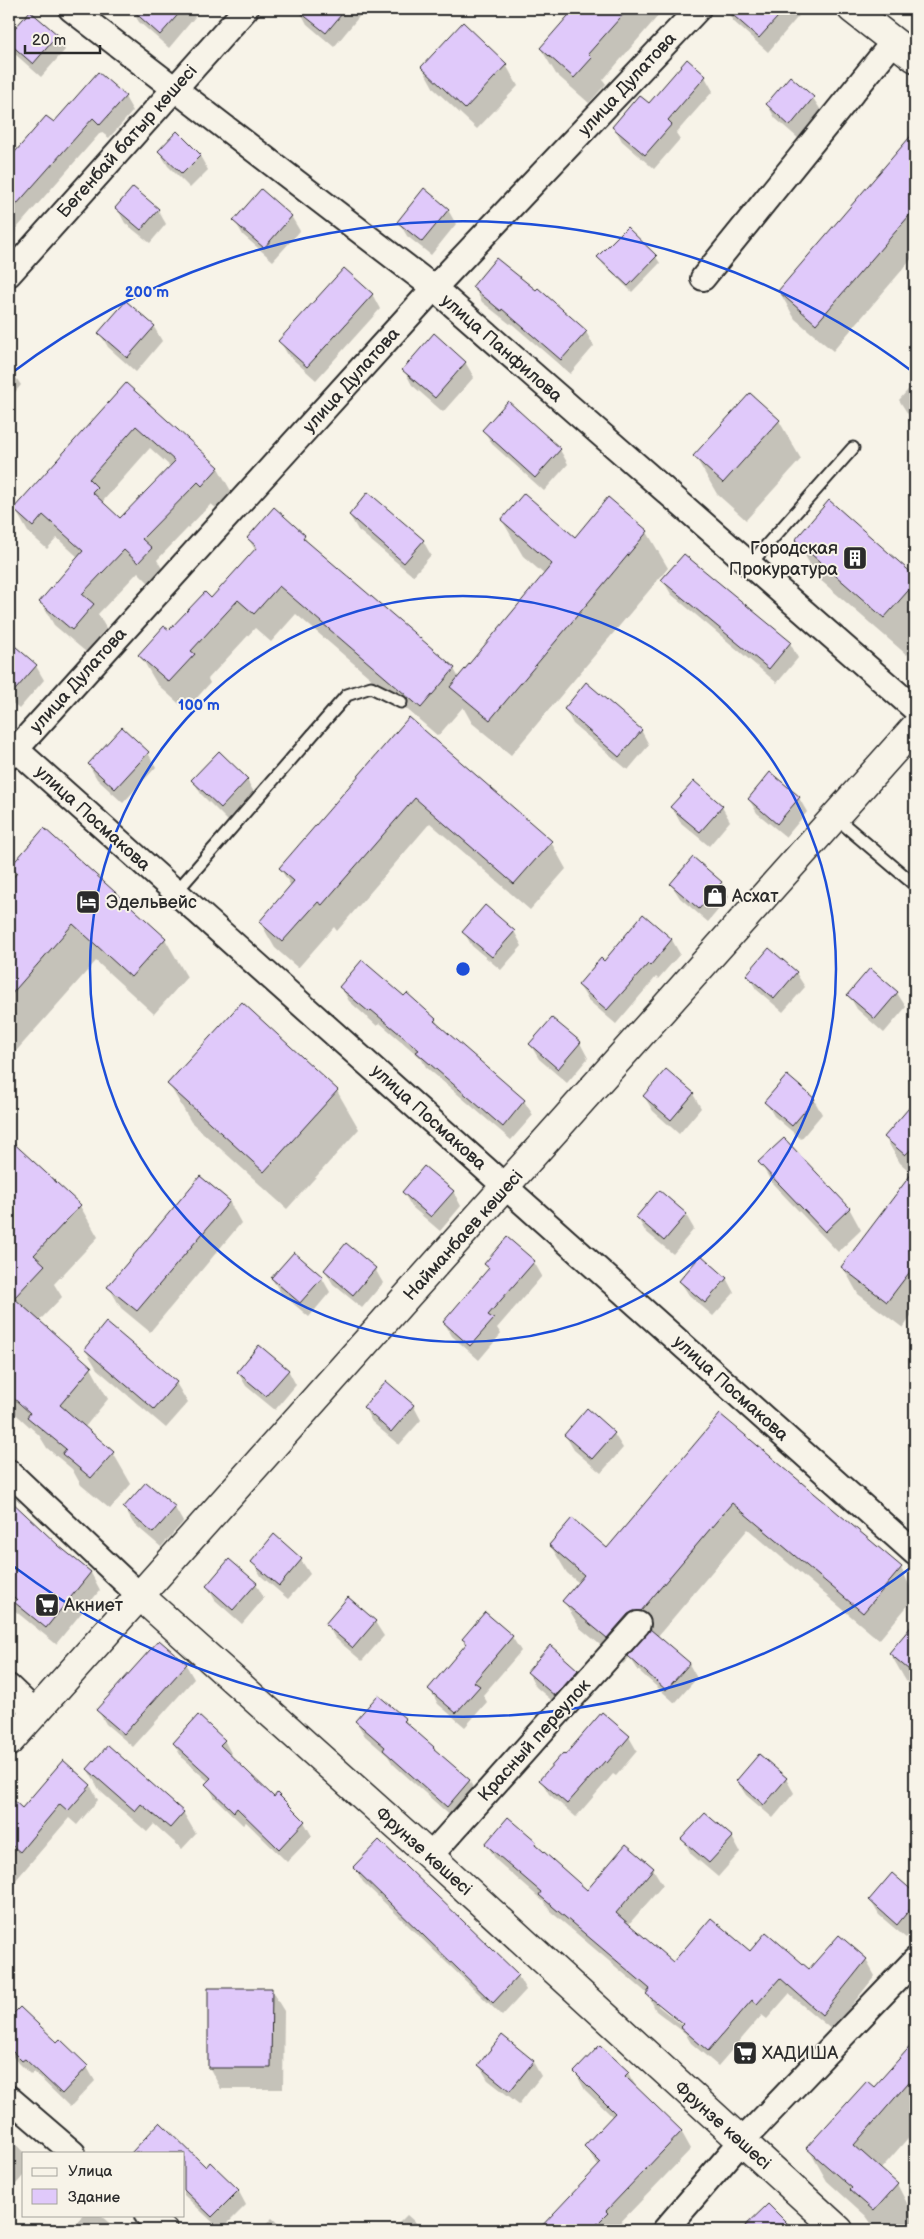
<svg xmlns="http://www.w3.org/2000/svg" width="924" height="2239" font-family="'Balsamiq Sans',sans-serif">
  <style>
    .shadow { fill: #0003; fill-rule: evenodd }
    .building { fill: #e0c9fa; stroke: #2b2b2b; fill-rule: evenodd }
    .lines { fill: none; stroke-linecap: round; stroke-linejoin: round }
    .lane-casing { stroke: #2b2b2b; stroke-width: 15 }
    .street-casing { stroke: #2b2b2b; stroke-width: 28 }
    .secondary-casing { stroke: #2b2b2b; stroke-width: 31 }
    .lane { stroke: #f7f3e8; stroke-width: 11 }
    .street { stroke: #f7f3e8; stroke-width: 24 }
    .secondary { stroke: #f7f3e8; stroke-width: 28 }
    .ring { fill: none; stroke: #1d4ed8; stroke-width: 2.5 }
    .labels { text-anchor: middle; stroke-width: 4; stroke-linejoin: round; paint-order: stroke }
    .street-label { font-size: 18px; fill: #2b2b2b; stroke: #f7f3e8 }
    .poi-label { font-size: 18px; fill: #2b2b2b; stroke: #f7f3e8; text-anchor: start }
    .centre { fill: #1d4ed8; stroke: #f7f3e8; stroke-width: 2.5 }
    .ring-label { font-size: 15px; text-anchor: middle; font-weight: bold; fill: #1d4ed8; stroke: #f7f3e8; stroke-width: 4; stroke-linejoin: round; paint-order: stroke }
  </style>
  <rect width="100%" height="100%" fill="#f7f3e8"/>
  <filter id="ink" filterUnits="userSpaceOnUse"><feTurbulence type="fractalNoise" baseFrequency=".02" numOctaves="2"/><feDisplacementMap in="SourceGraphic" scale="10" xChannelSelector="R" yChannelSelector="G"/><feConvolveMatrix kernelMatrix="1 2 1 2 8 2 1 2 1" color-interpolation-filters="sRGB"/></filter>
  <g filter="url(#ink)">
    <g class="shadow">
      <polygon points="131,9 191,9 195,17 169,48 139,22"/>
      <polygon points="299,9 360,9 362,13 334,47 307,24"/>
      <polygon points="576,9 664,9 603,80 606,84 589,103 556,74 541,49"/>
      <polygon points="666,9 694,9 682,23"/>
      <polygon points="726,9 800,9 802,12 768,52 733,21"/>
      <polygon points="30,12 57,36 65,50 41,77 15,54 9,44 9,37"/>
      <polygon points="506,65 518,86 477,129 434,89 422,67"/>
      <polygon points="705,77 713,91 676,133 680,139 654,169 622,141 614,127"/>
      <polygon points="790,78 813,98 822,112 799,139 775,118 767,104"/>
      <polygon points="125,97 133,111 109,138 101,132 16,229 17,231 9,240 9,159 46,117 54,124"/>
      <polygon points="915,133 915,255 833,351 795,319 779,291"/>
      <polygon points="159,151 200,156 208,170 190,188 168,166"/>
      <polygon points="117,208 158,210 166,224 150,243 125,223"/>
      <polygon points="448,210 456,224 431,255 407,236 399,222"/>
      <polygon points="291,216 300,231 273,261 243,235 235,221"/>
      <polygon points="599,257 656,257 660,263 632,292 603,264"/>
      <polygon points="474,287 586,332 594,346 570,374 511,323 510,324 482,302"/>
      <polygon points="372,294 380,309 316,380 288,355 280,341"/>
      <polygon points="126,303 154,327 162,341 136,372 108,347 100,333"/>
      <polygon points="465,362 474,377 443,412 412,385 404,370"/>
      <polygon points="9,368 21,385 9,399"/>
      <polygon points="915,382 915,425 899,400"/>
      <path d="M126,385l92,83 13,23 -15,17 -5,-4 -54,56 7,12 -13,13 -13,-13 -40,42 8,14 -20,24 -32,-27 -13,-23 38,-44 -22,-20 -10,11 -19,-17 -13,-23zM150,448l21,19 -51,53 -13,-12 -4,-7z"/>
      <polygon points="779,421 801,459 746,520 717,494 695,456"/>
      <polygon points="484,430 560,450 568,464 544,491 492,444"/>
      <polygon points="829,502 915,577 915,646 907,655 818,578 796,540"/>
      <polygon points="350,516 423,541 431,555 413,576 358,530"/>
      <polygon points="502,520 575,539 647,532 668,568 511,755 472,723 463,707 438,736 296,614 271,642 255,628 208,679 210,683 186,710 157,684 140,655 211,600 256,551 248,538 304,536 309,545 454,669 459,678 545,575 523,556"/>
      <polygon points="684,555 790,643 798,658 777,683 671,594 663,580"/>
      <polygon points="12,645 36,666 44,680 19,709 9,700 9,649"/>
      <polygon points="565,709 641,730 649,745 628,770 573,724"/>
      <polygon points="409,719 551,842 566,869 530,910 430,823 337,931 334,927 298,968 275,948 260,922 291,886 280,868"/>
      <polygon points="148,753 156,767 123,803 97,779 89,765"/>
      <polygon points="193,780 247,780 255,794 229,822 201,794"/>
      <polygon points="799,798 807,812 786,837 757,813 749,799"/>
      <polygon points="672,807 722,807 730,821 709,846 680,822"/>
      <polygon points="11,867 165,939 187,977 154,1014 96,961 9,1059 9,884 16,876"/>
      <polygon points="721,883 729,897 708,922 680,898 671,884"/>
      <polygon points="643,916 672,940 680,954 658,979 656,977 616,1024 588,1000 579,985 604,962"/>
      <polygon points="514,931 522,946 501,970 472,946 464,932"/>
      <polygon points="769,950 796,973 805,987 783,1012 756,989 748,975"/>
      <polygon points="870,970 897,993 906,1007 884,1033 857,1009 849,995"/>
      <polygon points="341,987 404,998 435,1019 440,1028 524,1101 533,1115 511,1140 426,1067 421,1058 380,1023 377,1026 349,1001"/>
      <polygon points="242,1004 337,1091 359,1129 287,1209 191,1122 169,1084"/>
      <polygon points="552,1019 580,1043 588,1058 567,1083 539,1059 530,1044"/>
      <polygon points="787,1076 814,1100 822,1114 801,1139 774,1116 766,1102"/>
      <polygon points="693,1094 701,1108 679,1134 653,1111 644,1096"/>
      <polygon points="915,1102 915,1311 903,1328 858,1294 843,1267 913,1174 900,1163 885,1137"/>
      <polygon points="9,1140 80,1206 98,1237 54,1284 62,1297 39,1321 91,1368 108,1399 84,1428 113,1453 131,1484 110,1509 81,1485 72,1469 47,1448 39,1435 9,1408"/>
      <polygon points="760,1162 849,1208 861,1230 838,1252 772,1183"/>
      <polygon points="453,1191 461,1206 440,1231 412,1207 403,1192"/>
      <polygon points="229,1201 241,1223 150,1332 121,1308 109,1287"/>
      <polygon points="686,1215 694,1229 673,1254 645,1231 637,1217"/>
      <polygon points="534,1262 542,1276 497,1328 501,1334 479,1360 452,1336 444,1322 489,1270 485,1264"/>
      <polygon points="375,1269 383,1283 362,1308 333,1284 325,1270"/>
      <polygon points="322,1278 330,1292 309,1317 281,1293 272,1279"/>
      <polygon points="726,1278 734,1293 713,1316 689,1295 680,1281"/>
      <polygon points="85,1349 176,1383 188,1403 166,1428 97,1369"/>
      <polygon points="288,1370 296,1385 275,1410 246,1386 238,1372"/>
      <polygon points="413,1405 421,1420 399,1445 372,1422 364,1407"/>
      <polygon points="720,1416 901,1568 915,1597 879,1640 748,1529 657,1637 689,1664 697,1678 675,1703 638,1670 630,1657 623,1664 580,1628 564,1601 579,1583 567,1573 551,1546 607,1550"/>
      <polygon points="614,1434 623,1448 601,1473 574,1450 566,1436"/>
      <polygon points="9,1505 91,1573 100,1590 56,1644 9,1606"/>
      <polygon points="175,1508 183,1522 161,1547 133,1523 125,1509"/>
      <polygon points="301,1560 310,1574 288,1599 261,1576 253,1562"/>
      <polygon points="256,1584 264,1598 242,1624 215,1600 207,1586"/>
      <polygon points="348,1599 375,1622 384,1636 362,1661 335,1638 327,1624"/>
      <polygon points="485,1614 512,1637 521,1651 483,1695 487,1702 465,1727 438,1704 430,1689 467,1645 464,1639"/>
      <polygon points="915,1624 915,1688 906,1681 890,1653"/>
      <polygon points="186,1665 194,1679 133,1747 106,1724 98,1710"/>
      <polygon points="577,1670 585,1685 563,1710 536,1687 528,1672"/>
      <polygon points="405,1719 410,1728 469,1780 477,1795 455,1820 393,1764 388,1756 365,1736 356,1721"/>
      <polygon points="629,1737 637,1751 616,1776 613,1774 576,1817 549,1794 541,1780 565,1757"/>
      <polygon points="224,1740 232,1755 230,1757 274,1798 304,1822 312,1836 287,1862 246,1822 243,1825 215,1798 207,1784 209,1782 182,1758 174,1744"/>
      <polygon points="759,1756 786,1779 794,1793 773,1818 746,1795 737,1781"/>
      <polygon points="88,1770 183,1812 196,1834 182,1849 154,1824 147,1832 100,1791"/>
      <polygon points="90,1785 98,1800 77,1825 69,1818 9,1888 9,1810 15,1803 22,1809"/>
      <polygon points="732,1837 740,1852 718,1877 691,1854 683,1839"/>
      <polygon points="380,1841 518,1976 526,1990 502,2016 363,1882 355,1868"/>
      <path d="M535,1842l5,8 48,41 38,-45 27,23 10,16 -35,40 45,38 77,-10 60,18 56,-11 9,16 -43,54 -43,-36 -22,25 -5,-4 -44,51 -27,-23 -6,-10 -29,-22 -8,-17 -98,-83 -6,-9 -48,-42 -9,-16zM658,2002l31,25 -2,2 -29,-23z"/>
      <polygon points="892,1875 915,1895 915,1927 906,1938 879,1915 871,1901"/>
      <polygon points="271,1990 284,2011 283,2089 221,2089 209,2067"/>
      <polygon points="20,2008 57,2044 87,2067 95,2081 70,2107 34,2072 31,2075 9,2053 9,2020"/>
      <polygon points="915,2042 915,2130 880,2170 897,2184 915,2219 905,2230 879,2230 871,2223 866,2216 827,2181 808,2148 874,2089"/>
      <polygon points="533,2062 541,2076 519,2104 488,2080 479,2065"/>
      <polygon points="575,2072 628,2073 638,2090 681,2131 691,2149 615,2228 617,2230 540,2230 599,2167 585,2146 613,2117 585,2090"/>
      <polygon points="160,2124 206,2168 238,2190 246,2205 221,2230 184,2195 184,2153"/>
      <polygon points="9,2137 24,2153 24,2175 9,2192"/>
      <polygon points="83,2215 100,2215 117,2230 70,2230"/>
      <polygon points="407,2215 424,2230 392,2230"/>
      <polygon points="272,2218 285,2230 261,2230"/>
    </g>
    <g class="building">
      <polygon points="131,9 183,9 160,35"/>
      <polygon points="296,9 346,9 326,33"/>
      <polygon points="574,9 628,9 588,54 592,58 574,78 540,48"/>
      <polygon points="726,9 785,9 759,38"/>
      <polygon points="30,11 58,35 33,64 9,43 9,35"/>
      <polygon points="463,22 507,64 465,109 421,67"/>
      <polygon points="687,59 706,76 668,120 672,124 645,155 612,127 639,95 649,103"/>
      <polygon points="98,72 126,96 100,125 93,118 9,213 9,159 46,116 54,122"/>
      <polygon points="790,76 814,97 790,126 766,104"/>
      <polygon points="177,131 201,155 182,174 158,151"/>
      <polygon points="915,131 915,209 816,324 778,291"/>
      <polygon points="133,187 159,209 141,230 115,208"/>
      <polygon points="424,188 449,209 422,242 397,222"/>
      <polygon points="261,189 292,216 264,248 233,221"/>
      <polygon points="627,227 657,256 628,286 597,257"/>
      <polygon points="496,258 536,290 538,288 587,331 561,360 502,309 501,311 472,287"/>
      <polygon points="344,268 373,294 307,367 278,341"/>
      <polygon points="126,301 155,326 127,358 98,333"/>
      <polygon points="434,333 466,362 435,398 402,370"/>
      <path d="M126,383l93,84 -17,19 -4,-4 -56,57 10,9 -14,15 -14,-13 -42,44 12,10 -22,26 -33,-28 44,-51 -40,-36 -10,12 -20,-18zM136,426l39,35 -55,57 -28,-26 5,-5 -8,-8z"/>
      <polygon points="750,393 780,420 723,483 693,456"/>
      <polygon points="508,401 561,449 535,478 482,430"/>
      <polygon points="368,492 424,540 404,563 349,515"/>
      <polygon points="524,493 575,537 608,497 648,531 490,720 450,687 552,564 501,520"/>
      <polygon points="829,500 915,576 915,583 884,618 795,540"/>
      <polygon points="274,507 305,535 303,538 455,668 421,708 279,586 254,614 238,600 191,651 195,654 169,682 138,655 164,626 169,630 205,592 211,598 257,547 247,538"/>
      <polygon points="684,554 791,642 769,669 661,580"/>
      <polygon points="9,641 37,665 9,697"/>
      <polygon points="586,682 642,730 619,757 564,709"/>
      <polygon points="409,717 552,841 514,884 415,798 322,905 318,902 282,942 259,922 294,881 279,868"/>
      <polygon points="122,727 149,752 115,789 88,764"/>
      <polygon points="219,751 248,779 221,808 191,780"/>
      <polygon points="770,772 800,797 777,824 748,799"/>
      <polygon points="694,781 723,806 700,832 670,807"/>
      <polygon points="44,828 166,938 131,977 73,924 9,997 9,882 17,873 10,867"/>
      <polygon points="693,857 722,882 699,909 670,884"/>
      <polygon points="485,905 515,931 492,957 462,932"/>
      <polygon points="643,914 672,939 650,966 648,964 607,1010 578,985 601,958 604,961"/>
      <polygon points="769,948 797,972 774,999 746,975"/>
      <polygon points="362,960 404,996 407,993 436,1019 434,1021 525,1100 503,1127 416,1052 419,1050 371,1010 369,1012 339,987"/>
      <polygon points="870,968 898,992 875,1019 847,995"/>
      <polygon points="242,1002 338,1090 264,1172 167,1084"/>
      <polygon points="552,1018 581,1042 558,1069 529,1044"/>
      <polygon points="666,1069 694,1093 671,1120 643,1096"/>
      <polygon points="787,1075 815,1099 792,1126 764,1102"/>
      <polygon points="915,1101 915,1146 905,1155 884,1137"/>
      <polygon points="784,1138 850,1208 825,1232 758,1162"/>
      <polygon points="9,1139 81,1205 34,1255 45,1265 14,1298 92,1367 60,1405 114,1452 91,1478 62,1454 66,1449 27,1417 30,1413 9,1394"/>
      <polygon points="424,1166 454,1191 431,1217 402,1192"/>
      <polygon points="915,1169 915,1265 887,1302 841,1267"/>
      <polygon points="200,1176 230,1201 137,1311 107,1287"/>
      <polygon points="659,1190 687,1214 664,1241 636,1217"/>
      <polygon points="507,1237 535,1261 488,1315 494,1319 470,1346 443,1322 489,1268 484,1264"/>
      <polygon points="346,1243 376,1268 353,1295 324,1270"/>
      <polygon points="294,1252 323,1277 300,1303 271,1278"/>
      <polygon points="701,1255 727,1278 705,1303 679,1281"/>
      <polygon points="106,1322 177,1382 154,1409 84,1349"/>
      <polygon points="259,1345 289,1370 266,1396 237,1372"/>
      <polygon points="386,1381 414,1405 391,1432 363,1407"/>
      <polygon points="587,1408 615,1433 592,1459 564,1435"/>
      <polygon points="720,1414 902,1567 863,1613 732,1503 641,1611 634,1611 628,1614 607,1638 562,1601 584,1575 549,1545 572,1518 607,1548"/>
      <polygon points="146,1482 176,1507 153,1533 123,1508"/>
      <polygon points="9,1499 59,1546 91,1572 46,1628 14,1602 17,1600 9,1592"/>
      <polygon points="274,1534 302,1559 279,1586 251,1562"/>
      <polygon points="229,1559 257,1583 233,1610 206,1586"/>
      <polygon points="348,1597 376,1621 353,1648 325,1624"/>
      <polygon points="485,1612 513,1636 474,1682 480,1686 456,1713 428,1689 467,1643 462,1639"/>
      <polygon points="915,1622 915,1675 889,1653"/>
      <polygon points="650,1629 690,1663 666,1690 628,1656"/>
      <polygon points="159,1640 187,1664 124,1734 96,1710"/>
      <polygon points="550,1645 578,1670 555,1696 527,1672"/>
      <polygon points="378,1695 406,1719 404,1721 434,1747 433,1748 470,1780 447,1807 383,1750 385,1747 355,1721"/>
      <polygon points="602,1712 630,1736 607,1763 605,1761 567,1804 539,1780 563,1753 565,1755"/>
      <polygon points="198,1715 225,1740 220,1745 274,1797 277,1793 305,1821 279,1849 237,1808 234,1812 205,1784 211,1778 173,1743"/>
      <polygon points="108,1745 184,1812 170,1828 141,1804 135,1811 87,1769"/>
      <polygon points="759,1754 787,1778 764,1805 736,1781"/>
      <polygon points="63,1760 91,1785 68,1811 60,1804 20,1852 9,1843 9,1796 22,1808"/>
      <polygon points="705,1813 733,1837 709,1863 681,1839"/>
      <polygon points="508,1817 536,1841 535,1844 587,1890 626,1844 654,1868 616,1913 673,1962 711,1918 750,1951 766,1932 809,1969 839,1935 867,1959 822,2015 780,1978 757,2004 752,2000 708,2051 680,2027 683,2024 646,1994 650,1989 539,1895 541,1892 485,1844"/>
      <polygon points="379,1840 519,1975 493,2003 353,1867"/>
      <polygon points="892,1873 915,1893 915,1903 897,1925 869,1900"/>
      <polygon points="208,1988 272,1988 271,2068 208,2068"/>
      <polygon points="20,2007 57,2042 60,2039 88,2066 62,2094 25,2059 22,2061 9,2048 9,2018"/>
      <polygon points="502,2035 534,2061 510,2091 478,2065"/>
      <polygon points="915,2041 915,2075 854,2145 898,2184 874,2211 850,2190 852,2188 806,2148 867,2081 874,2087"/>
      <polygon points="600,2045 629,2072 625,2076 682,2131 606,2211 608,2213 591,2230 538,2230 601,2163 584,2146 615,2113 574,2072"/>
      <polygon points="160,2122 206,2167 210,2162 239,2190 212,2217 184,2190 184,2153 131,2153"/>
      <polygon points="768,2204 794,2230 741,2230"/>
    </g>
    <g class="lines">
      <defs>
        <g id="lane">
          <polyline points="750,564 853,448"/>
          <polyline points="835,817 915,885"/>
          <polyline points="176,892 347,695 371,687 401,702"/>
        </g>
        <g id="street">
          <polyline points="71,9 434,288 915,709"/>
          <polyline points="9,274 246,9"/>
          <polyline points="703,278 894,41"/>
          <polyline points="9,743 915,1553"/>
          <polyline points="9,757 434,288 698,9"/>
          <polyline points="9,1472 140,1596"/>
          <polyline points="9,1687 35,1712"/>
          <polyline points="430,1856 638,1624"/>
          <polyline points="9,2098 73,2153"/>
          <polyline points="147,2215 165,2230"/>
          <polyline points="665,2230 741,2142 915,1960"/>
        </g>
        <g id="secondary">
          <polyline points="852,9 915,58"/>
          <polyline points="140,1596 430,1856 839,2230"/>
          <polyline points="9,1742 915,727"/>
        </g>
      </defs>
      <use href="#lane" class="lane-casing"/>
      <use href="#street" class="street-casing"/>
      <use href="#secondary" class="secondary-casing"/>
      <use href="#lane" class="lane"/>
      <use href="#street" class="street"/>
      <use href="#secondary" class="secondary"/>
    </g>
  </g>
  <g class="ring">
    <circle cx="463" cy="969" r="373"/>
    <path d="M913 1566A747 747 0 0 1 13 1566M13 372A747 747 0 0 1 913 372"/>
  </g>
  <defs>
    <symbol id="building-square" viewBox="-11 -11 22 22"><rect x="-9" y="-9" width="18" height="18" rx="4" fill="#2b2b2b" stroke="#f7f3e8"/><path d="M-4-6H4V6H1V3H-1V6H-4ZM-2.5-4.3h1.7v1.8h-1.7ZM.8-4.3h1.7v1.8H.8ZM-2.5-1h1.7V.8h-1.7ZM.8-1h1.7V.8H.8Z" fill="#fff"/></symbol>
    <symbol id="shop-square" viewBox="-11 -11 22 22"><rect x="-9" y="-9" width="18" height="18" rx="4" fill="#2b2b2b" stroke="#f7f3e8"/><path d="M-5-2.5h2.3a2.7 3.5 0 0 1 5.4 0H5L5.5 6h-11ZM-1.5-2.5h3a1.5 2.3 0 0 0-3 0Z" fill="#fff"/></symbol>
    <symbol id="hotel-square" viewBox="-11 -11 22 22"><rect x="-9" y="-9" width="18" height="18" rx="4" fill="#2b2b2b" stroke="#f7f3e8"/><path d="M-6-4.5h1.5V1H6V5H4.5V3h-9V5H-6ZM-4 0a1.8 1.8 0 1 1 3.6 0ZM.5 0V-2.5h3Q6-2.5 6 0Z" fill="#fff"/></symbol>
    <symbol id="supermarket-square" viewBox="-11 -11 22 22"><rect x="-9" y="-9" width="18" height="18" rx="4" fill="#2b2b2b" stroke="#f7f3e8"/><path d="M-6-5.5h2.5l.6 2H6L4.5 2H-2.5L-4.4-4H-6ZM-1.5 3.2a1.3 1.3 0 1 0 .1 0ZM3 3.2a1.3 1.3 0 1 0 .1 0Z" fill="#fff"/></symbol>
  </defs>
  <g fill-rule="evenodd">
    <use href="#building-square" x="841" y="544" width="28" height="28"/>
    <use href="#shop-square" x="701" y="882" width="28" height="28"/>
    <use href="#hotel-square" x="74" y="888" width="28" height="28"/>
    <use href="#supermarket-square" x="33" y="1591" width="28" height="28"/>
    <use href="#supermarket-square" x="731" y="2039" width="28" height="28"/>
  </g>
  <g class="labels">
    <g class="street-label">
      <text transform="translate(627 84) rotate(-47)" y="6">улица Дулатова</text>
      <text transform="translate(127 141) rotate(-48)" y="6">Бөгенбай батыр көшесі</text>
      <text transform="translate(502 348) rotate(41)" y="6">улица Панфилова</text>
      <text transform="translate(351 380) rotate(-48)" y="6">улица Дулатова</text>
      <text transform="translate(78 680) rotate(-48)" y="6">улица Дулатова</text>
      <text transform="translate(93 818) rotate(42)" y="6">улица Посмакова</text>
      <text transform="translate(429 1117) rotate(42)" y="6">улица Посмакова</text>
      <text transform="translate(463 1235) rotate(-48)" y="6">Найманбаев көшесі</text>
      <text transform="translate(731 1388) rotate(42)" y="6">улица Посмакова</text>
      <text transform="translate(534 1740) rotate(-48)" y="6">Красный переулок</text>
      <text transform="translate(424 1851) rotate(42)" y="6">Фрунзе көшесі</text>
      <text transform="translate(723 2125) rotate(42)" y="6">Фрунзе көшесі</text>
    </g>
    <g class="poi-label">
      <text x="838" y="554" text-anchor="end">Городская<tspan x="838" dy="21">Прокуратура</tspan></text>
      <text x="732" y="902">Асхат</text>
      <text x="106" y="908">Эдельвейс</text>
      <text x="64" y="1611">Акниет</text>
      <text x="762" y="2059">ХАДИША</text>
    </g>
  </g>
  <circle cx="463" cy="969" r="8" class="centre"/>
  <g class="ring-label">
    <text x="147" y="297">200 m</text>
    <text x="199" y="710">100 m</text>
  </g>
  <rect width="924" height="2239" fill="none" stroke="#f7f3e8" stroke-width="30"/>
  <rect x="15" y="15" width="894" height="2209" fill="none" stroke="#2b2b2b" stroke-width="2" filter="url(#ink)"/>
  <rect x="22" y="2152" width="162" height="65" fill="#f7f3e8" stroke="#a5a39c"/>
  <rect x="32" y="2168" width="25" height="8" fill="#f7f3e8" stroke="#a5a39c"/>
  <text x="68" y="2176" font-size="15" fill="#2b2b2b">Улица</text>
  <rect x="32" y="2189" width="25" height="15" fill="#e0c9fa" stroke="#a5a39c"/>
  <text x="68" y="2202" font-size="15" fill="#2b2b2b">Здание</text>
  <path d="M25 45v8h75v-8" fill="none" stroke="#2b2b2b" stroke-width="2.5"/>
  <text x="32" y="45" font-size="15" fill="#2b2b2b" stroke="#f7f3e8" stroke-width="4" paint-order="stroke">20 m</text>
</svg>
